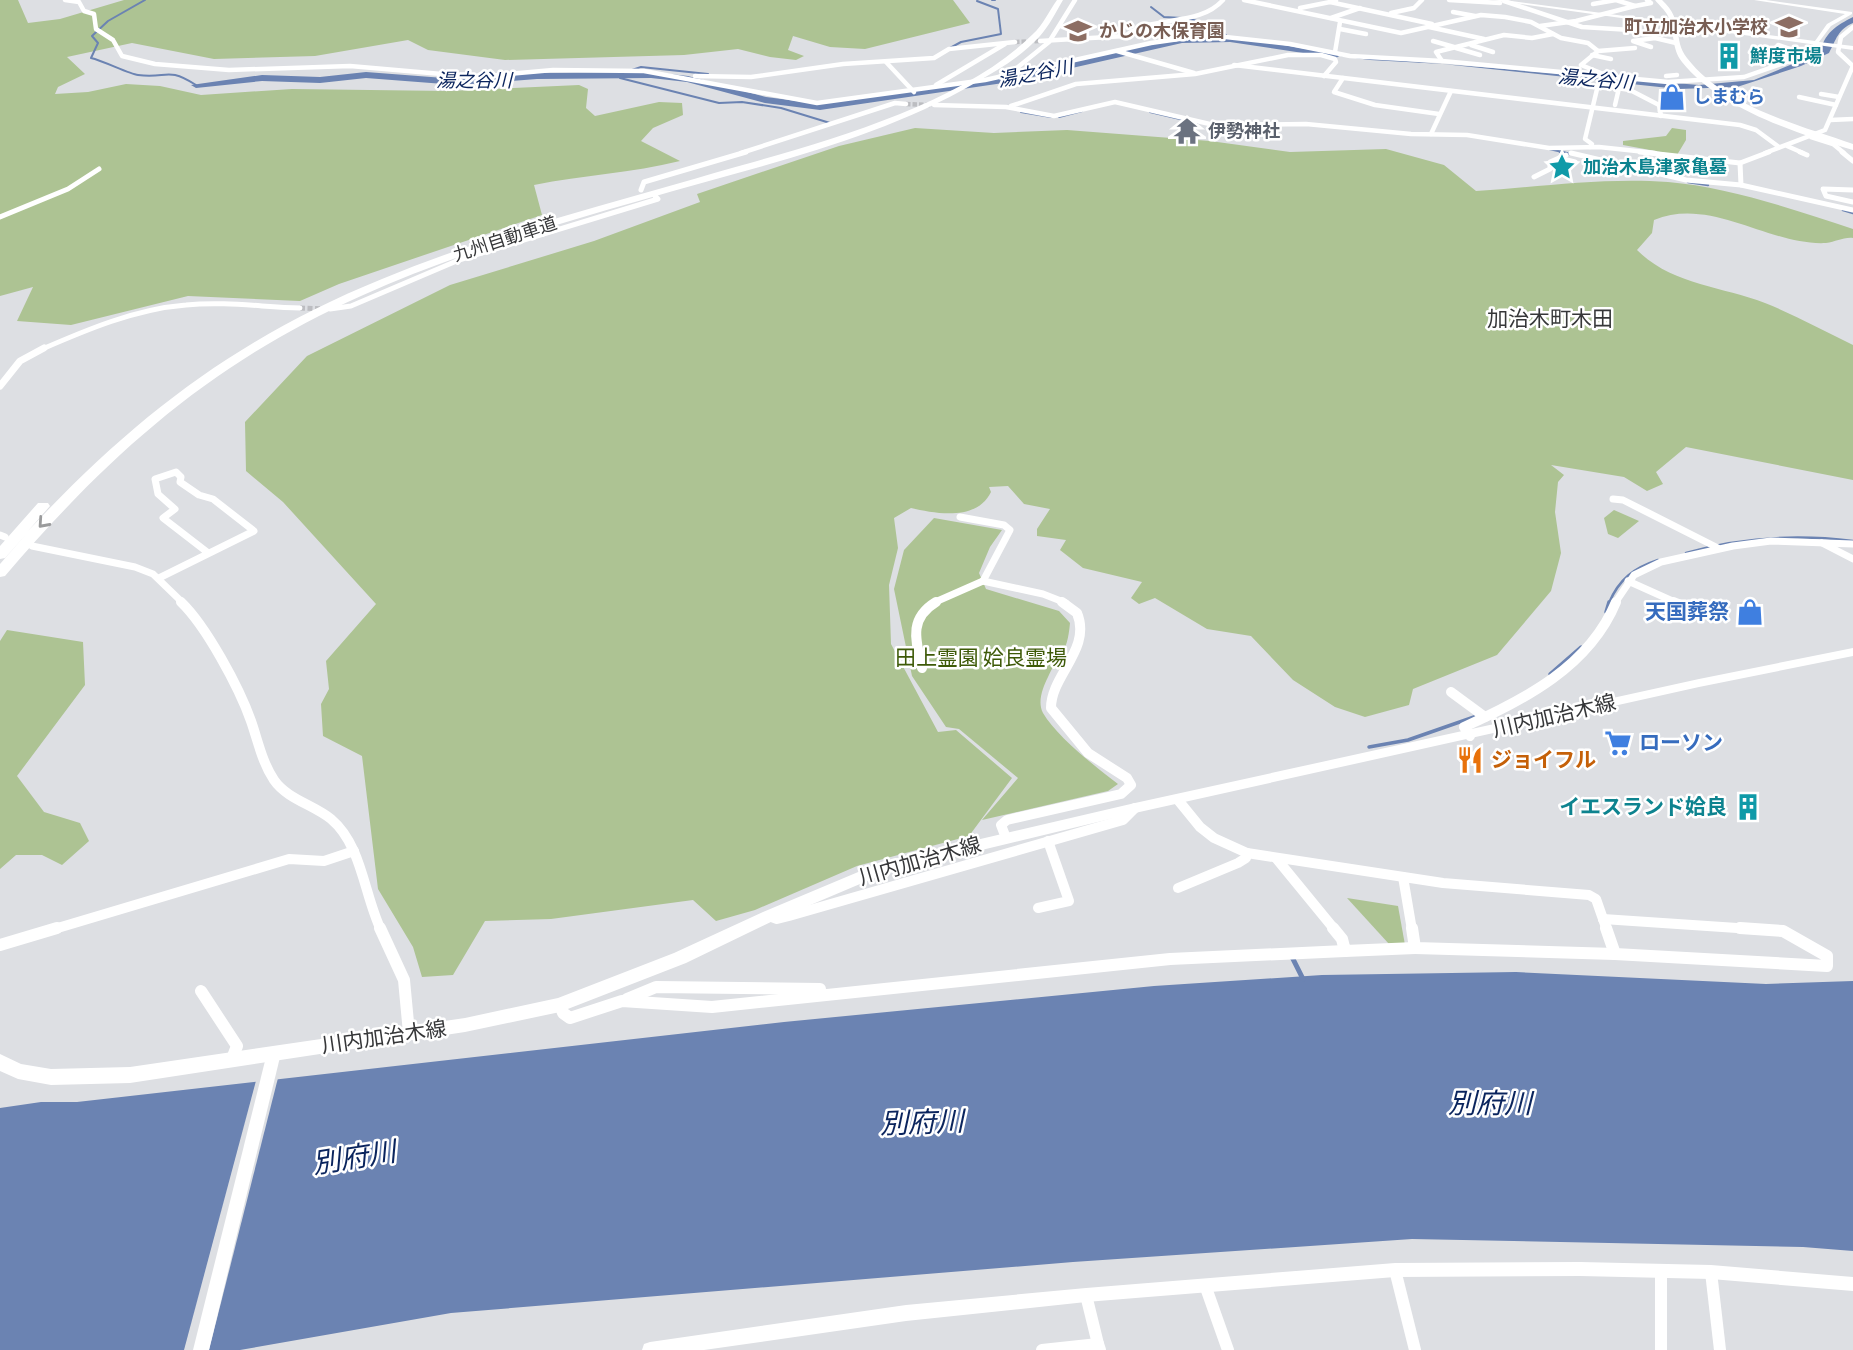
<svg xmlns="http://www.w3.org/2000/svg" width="1853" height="1350" font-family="Manrope,'Noto Sans JP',sans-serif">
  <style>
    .green { fill: #adc393 }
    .water { fill: #6b83b2 }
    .pier { fill: #dddfe3 }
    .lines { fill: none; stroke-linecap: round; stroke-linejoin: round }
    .stream-far3 { stroke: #6b83b2; stroke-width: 2 }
    .stream-far2 { stroke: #6b83b2; stroke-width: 2.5 }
    .stream-far1 { stroke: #6b83b2; stroke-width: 3.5 }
    .stream { stroke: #6b83b2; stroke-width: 5 }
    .river { fill: #6b83b2; fill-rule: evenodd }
    .minor-tunnel-far1 { stroke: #bcbdc1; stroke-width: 4.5; stroke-dasharray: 4.5 2; stroke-linecap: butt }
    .minor-tunnel { stroke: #bcbdc1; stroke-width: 5; stroke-dasharray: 5 2.5; stroke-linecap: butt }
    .minor-far4 { stroke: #fff; stroke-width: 4.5 }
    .minor-far3 { stroke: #fff; stroke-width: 5 }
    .minor-far2 { stroke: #fff; stroke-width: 7 }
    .minor-far1 { stroke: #fff; stroke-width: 10 }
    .minor { stroke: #fff; stroke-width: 12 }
    .tertiary { fill: #fff; fill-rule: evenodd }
    .primary { fill: #fff; fill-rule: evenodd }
    .trunk { fill: #fff; fill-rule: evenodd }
    .motorway { fill: #fff; fill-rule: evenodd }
    .oneway { stroke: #9a9b9c }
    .labels { text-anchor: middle; stroke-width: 5; stroke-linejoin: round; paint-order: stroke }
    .far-education-label { font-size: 18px; font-weight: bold; fill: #785e54; stroke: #fff; text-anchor: end }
    .far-culture-label { font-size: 18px; font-weight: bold; fill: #0d838f; stroke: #fff; text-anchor: start }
    .far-shop-label { font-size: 18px; font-weight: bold; fill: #366cbe; stroke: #fff; text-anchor: start }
    .far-worship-label { font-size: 18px; font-weight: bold; fill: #5b616d; stroke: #fff; text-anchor: start }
    .far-street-label { font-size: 18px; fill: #363739; stroke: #fff }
    .far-water-label { font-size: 19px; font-style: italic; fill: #0a245d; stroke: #fff }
    .far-quarter-label { font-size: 21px; fill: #363739; stroke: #fff }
    .shop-label { font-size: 21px; font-weight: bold; fill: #366cbe; stroke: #fff; text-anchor: end }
    .park-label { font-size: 21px; fill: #3e5a08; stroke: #fff }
    .street-label { font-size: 21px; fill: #363739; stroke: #fff }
    .food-label { font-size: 21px; font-weight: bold; fill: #c56008; stroke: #fff; text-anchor: start }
    .culture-label { font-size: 21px; font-weight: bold; fill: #0d838f; stroke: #fff; text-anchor: end }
    .near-water-label { font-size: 28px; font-style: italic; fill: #0a245d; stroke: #fff }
  </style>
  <rect width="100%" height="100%" fill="#dddfe3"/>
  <g class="green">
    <path d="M0,0h18l10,23 32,-4 64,-19h829l17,23 -105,26 -35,-2 -37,-11 -5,14 16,6 -8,4 -26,-3 -32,-8 -54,6 -179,5 -77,-10 -20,-10 -93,16 -101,3 -82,-16 -65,14 18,17 -27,13 -3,7 33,-2 38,-8 34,2 41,9 91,-6 156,2 131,-6 9,4 -2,19 9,8 64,-14 23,1 1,12 -30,13 -12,13 39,20c-48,12 -97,14 -146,24l8,30 -203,69 -39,17 -112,-5 -117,29 -54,-4 16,-34 -33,9z"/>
    <path d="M915,128l79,5 73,-3 143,11 80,11 96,-3 58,16 32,26c63,-4 129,-14 192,-9 60,5 128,28 185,47v9c-10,-1 -17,4 -27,5 -57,3 -115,-47 -172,-23l-2,13 -15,17c35,35 84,36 128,53 30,12 59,28 88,42v135l-167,-33 -30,25 7,12 -16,7 -23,-14 -73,-12 13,10 -6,7 -3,30 6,41 -10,38 -54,64 -84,34 -4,16 -44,12 -30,-10 -42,-27 -42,-44 -44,-7 -52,-31 -16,6 -8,-6 11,-16 -59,-14 -23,-18 6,-10 -29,-4v-7l13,-20 -26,-5 -16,-18 -19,1 2,5c-14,29 -54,22 -80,16l-17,10 4,30 -9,37 2,59 47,88 18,-2 56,48 -43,58 -112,30 -102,44 -39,11 -23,-21 -142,19 -66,2 -32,54 -31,2 -9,-30 -35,-58 -16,-133 -39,-20 -2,-32 8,-15 -3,-28 50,-57 -93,-102 -37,-31 -1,-49 62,-66 143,-71 144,-44 106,-39 -3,-8 142,-48z"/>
    <polygon points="1672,128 1686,130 1686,140 1677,155 1623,145 1623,141 1666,136"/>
    <polygon points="1614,510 1639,521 1618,538 1608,534 1604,518"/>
    <path d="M934,518l68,12 -12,17 -11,26 7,16 73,22 11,12c-3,33 -10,28 -22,54 -5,10 -11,25 -5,36 14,24 53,54 75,71l-10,7 -126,29 36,-42 -59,-49 -13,-2 -34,-51 -18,-87 10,-39z"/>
    <polygon points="7,630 83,642 85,685 17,776 44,812 80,823 89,841 62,865 42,855 16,855 0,869 0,641"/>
    <polygon points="1347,898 1398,906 1405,945 1389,944"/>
  </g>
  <g class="water">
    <path d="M1853,17v6c-15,6 -17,17 -24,30l-28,13 -64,21 -59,2 -235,-25 -73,-4 -37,-5 366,30 55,-5 67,-28c2,-18 16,-27 32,-35z"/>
    <polygon points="1516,972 1766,984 1853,981 1853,1251 1803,1247 1412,1239 1073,1262 451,1313 240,1350 0,1350 0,1108 41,1102 77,1102 784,1022 1154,986 1322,975"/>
  </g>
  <polygon class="pier" points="279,1074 209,1350 184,1350 257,1077"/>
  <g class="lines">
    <g class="stream-far3">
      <path d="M145,0l-37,21 -16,15 6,7 -7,15c13,3 38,16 47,17 30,4 28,-9 58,10"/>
      <polyline points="992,0 995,0"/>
      <polyline points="1151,7 1164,17 1182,18"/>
      <polyline points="1190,19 1211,25 1226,35"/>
      <polyline points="950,48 961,42 1001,34 998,9 977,1"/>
      <polyline points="632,70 641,67 708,74"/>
      <polyline points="629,72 620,78 719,103 742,102 781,108 830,123"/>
      <polyline points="1021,112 1051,117"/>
      <polyline points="1150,112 1197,123"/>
      <polyline points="1059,117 1082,111"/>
      <polyline points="1549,149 1567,153"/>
    </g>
    <g class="stream-far2">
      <polyline points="1560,152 1569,154"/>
      <polyline points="1688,182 1708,185"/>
      <polyline points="1843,210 1853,213"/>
      <path d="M1686,553c56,-16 109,-19 167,-12"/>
      <path d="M1609,603c10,-24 25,-35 49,-43"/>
    </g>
    <g class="stream-far1">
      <polyline points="1606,612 1609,602"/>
      <polyline points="1550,674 1581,647"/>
      <polyline points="1369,747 1408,740 1474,717"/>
    </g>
    <polyline class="stream" points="1292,957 1303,979"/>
    <polygon class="river" points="1230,36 1341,55 1336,58 1230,42 1182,43 1010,82 820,110 765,103 687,82 651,78 537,79 457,85 366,78 320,83 262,81 196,88 191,85 262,75 320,77 366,72 457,79 537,73 651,72 688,76 766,97 820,104 1010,76 1182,37"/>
    <g class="minor-tunnel-far1">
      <polyline points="1015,42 1040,41"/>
      <polyline points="906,104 932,105"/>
    </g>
    <polyline class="minor-tunnel" points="300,308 326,309"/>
    <g class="minor-far4">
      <polyline points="65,0 79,2 84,11 94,14 96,29 113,40 122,56 155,64 229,70 350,66 476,77 553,70 644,71 817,103 985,80 1151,43 1207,35 1290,44 1350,56 1442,61 1668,82 1744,77 1812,53 1816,43"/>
      <polyline points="1244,0 1401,33 1481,15 1505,17 1531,22 1561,38 1588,43 1598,51 1581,65 1606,75"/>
      <polyline points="1336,0 1330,2 1432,24"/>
      <polyline points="1449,0 1500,3"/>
      <polyline points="1504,1 1582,27 1631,30"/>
      <polyline points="1635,6 1651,3 1647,0"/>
      <polyline points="1300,8 1330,2"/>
      <polyline points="1453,12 1475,16"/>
      <polyline points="1391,13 1414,8 1422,0"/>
      <polyline points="1331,18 1360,8"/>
      <polyline points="1540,26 1576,21 1635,6 1616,0 1593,4"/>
      <polyline points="1429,27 1484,39"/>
      <polyline points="1340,29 1366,34"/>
      <path d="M1040,41l85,-5c27,-22 73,-8 98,-36"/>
      <polyline points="1433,41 1454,47"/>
      <polyline points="1471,45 1493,52"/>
      <polyline points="1778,45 1807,55"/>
      <polyline points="1651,47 1633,41 1655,38 1676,43"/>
      <polyline points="1456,48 1480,55"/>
      <polyline points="1117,51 1194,73"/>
      <polyline points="1598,51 1635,48"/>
      <polyline points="1335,52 1340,22"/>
      <polyline points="1592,55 1611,59"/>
      <polyline points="1442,61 1436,52 1504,35 1532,38 1553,34"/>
      <polyline points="886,62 914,92"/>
      <polyline points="1234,65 1740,125 1756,130 1779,147"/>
      <polyline points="695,76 751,77 843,64 934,58 949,49 1015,42"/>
      <polyline points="1007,76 1049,42 1075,0"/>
      <polyline points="1666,76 1677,75"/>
      <polyline points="1343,78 1334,92 1375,105 1439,114"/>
      <polyline points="936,85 1005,44"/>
      <polyline points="1604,86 1630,90 1659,105 1661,116"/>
      <polyline points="1821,94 1839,97"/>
      <polyline points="1799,97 1836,105"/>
      <polyline points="934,105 1006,107 1054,116 1115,102 1214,125 1306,124 1411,134 1467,135 1549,148 1599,147 1655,153"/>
      <polyline points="1615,105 1619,88"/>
      <polyline points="1011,106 1076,84 1195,74 1288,55 1321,55 1335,59 1336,62 1324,76"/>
      <polyline points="1830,120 1853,119"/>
      <polyline points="1431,134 1451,91"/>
      <polyline points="1811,137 1833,144 1844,153"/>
      <polyline points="1787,146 1803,153"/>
      <polyline points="1590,147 1592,144 1585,139 1598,85 1610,82"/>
      <polyline points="741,153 895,103 906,104"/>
      <polyline points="1765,153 1825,130 1853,66 1838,52 1841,37 1853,27"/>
    </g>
    <g class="minor-far3">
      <polyline points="1640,152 1740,163 1769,152"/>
      <polyline points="1800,152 1807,155"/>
      <polyline points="1842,152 1853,161"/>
      <polyline points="1571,153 1686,180 1741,185"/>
      <polyline points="1559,158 1575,162"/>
      <polyline points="1740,163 1741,185 1853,210"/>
      <polyline points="1534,177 1550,169 1550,162 1566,155"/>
      <polyline points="641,190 644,182 746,152"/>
      <polyline points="1853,190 1823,189 1826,196 1853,202"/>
      <polyline points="0,217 68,189 99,169"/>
      <polyline points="330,309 351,306 459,260 658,199 655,196"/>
      <path d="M40,350c46,-20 95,-41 146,-45 38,-4 76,2 114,3"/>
    </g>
    <g class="minor-far2">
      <polyline points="0,386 20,361 44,348"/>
      <polyline points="1613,499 1623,500 1718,548"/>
      <polyline points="960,517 1004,525 1010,530 983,581"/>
      <polyline points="0,535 5,537"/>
      <polyline points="1822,543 1853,559"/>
      <polyline points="32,546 135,567 153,574 183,603"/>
      <polyline points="159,578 254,531 213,499 199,495 180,482 181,477 176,472 155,479 158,494 175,509 163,518 207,552"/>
      <polyline points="1628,581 1677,603"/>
      <polyline points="933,603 983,581 1043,594 1066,603"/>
      <polyline points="1615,603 1634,575 1661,562 1733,546 1771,541 1853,544"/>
    </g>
    <g class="minor-far1">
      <path d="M181,602c25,24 58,85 70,119 7,20 11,41 23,59 13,19 40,25 57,39 31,26 33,76 50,111"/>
      <polyline points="1673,602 1683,606"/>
      <path d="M922,668c-6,-27 -14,-49 14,-66"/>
      <polyline points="1451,692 1485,717"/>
      <path d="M1470,736l-6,-9c61,-28 125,-60 152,-125"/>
      <polyline points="1178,800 1200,827 1214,838 1247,853 1443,883 1589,895 1596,899 1603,919"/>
      <path d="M1006,838l-5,-13 6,-5 114,-26 10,-9 -4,-7 -39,-25 -37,-45c0,-33 41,-59 26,-95l-15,-11"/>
      <polyline points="1276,858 1335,930"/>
      <polyline points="1403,877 1412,930"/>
      <polyline points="1178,888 1238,863 1246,858 1247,853"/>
      <polyline points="1038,908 1069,901 1048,841"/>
      <polyline points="769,916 777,919 789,916 1123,820 1135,808"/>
      <polyline points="1603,919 1767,930"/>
      <polyline points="1603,919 1607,930"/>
      <polyline points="51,930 289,859 324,861 354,851"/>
    </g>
    <g class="minor">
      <polyline points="380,928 404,980 409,1033"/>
      <polyline points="1333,928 1342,939 1345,951 1415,948"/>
      <polyline points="1412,928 1415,948 1615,954"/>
      <polyline points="1606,928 1615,954 1827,966 1827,956 1783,931 1740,928"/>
      <polyline points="0,945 57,928"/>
      <polyline points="201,991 237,1046 232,1059"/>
      <polyline points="627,999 656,987 820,989"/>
      <polyline points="560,1005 563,1013 570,1018 622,1001 712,1007 1170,959 1345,951"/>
      <polyline points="1395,1270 1415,1350"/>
      <polyline points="1661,1272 1661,1350"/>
      <polyline points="1711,1272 1720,1350"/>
      <polyline points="1205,1285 1228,1350"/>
      <polyline points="1086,1295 1098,1344"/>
      <polyline points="1042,1350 1098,1344 1100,1350"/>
    </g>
    <g class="tertiary">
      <polygon points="1492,0 1504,0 1815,41 1827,24 1845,14 1754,0 1766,0 1852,12 1852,14 1831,26 1819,42 1853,46 1853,50"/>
      <polygon points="274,1047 279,1049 281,1053 209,1350 193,1350 267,1053 269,1049"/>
      <polygon points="1580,1262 1711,1265 1853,1277 1853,1291 1711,1279 1580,1276 1395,1277 1086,1302 906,1321 704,1350 642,1350 644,1344 650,1342 906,1305 1086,1288 1395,1263"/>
    </g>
    <polygon class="primary" points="1853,648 1853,656 1699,687 1135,813 886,873 775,920 686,963 560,1012 465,1032 130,1083 51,1085 18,1079 0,1071 0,1054 21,1064 51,1069 130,1067 465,1018 558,998 674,953 763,912 882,862 1135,803 1699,679"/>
    <path class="trunk" d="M1655,0h7c23,21 10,39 25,58 38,49 110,66 166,86v6c-55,-16 -135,-42 -171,-88 -11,-14 -7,-30 -14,-46 -3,-6 -9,-11 -13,-16z"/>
    <path class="motorway" d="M1057,0h6c-7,12 -14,26 -23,36 -18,20 -42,34 -65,47 -101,59 -221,84 -333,117 -95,27 -190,55 -281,96 -148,66 -251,157 -356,280l-5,1v-13l28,-32 -23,26 -5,1v-13l38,-43h10l2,3 -22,25c106,-114 209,-193 354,-252 99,-41 202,-69 305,-98 105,-31 267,-68 346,-147 10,-9 16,-23 24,-34z"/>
  </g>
  <defs><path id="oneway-chevron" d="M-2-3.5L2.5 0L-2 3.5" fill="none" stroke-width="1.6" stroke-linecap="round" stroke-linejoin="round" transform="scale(1.75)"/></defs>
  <use class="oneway" href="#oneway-chevron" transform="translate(43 523) rotate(132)"/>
  <defs>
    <symbol id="school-bare" viewBox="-9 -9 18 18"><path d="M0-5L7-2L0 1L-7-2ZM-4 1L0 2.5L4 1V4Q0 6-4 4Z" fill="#8d6e63" stroke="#fff" stroke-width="2.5" paint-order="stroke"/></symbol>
    <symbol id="building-bare" viewBox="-9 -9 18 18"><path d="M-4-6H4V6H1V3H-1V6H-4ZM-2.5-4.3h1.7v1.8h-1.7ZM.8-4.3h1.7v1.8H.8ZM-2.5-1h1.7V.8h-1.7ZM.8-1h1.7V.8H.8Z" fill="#0f9aa8" stroke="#fff" stroke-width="2.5" paint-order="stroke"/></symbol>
    <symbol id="shop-bare" viewBox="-9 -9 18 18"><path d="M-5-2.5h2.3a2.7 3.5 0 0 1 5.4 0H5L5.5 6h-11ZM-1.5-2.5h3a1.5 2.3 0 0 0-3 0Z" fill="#3f7fe0" stroke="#fff" stroke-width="2.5" paint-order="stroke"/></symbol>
    <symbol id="temple-bare" viewBox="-9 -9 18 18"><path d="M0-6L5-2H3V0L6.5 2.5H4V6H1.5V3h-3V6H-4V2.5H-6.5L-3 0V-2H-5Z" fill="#6b7280" stroke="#fff" stroke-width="2.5" paint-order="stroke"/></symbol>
    <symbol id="sight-bare" viewBox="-9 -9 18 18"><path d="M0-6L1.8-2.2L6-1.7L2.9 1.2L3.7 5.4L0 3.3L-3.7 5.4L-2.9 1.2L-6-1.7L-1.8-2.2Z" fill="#0f9aa8" stroke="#fff" stroke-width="2.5" paint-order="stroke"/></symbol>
    <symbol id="supermarket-bare" viewBox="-9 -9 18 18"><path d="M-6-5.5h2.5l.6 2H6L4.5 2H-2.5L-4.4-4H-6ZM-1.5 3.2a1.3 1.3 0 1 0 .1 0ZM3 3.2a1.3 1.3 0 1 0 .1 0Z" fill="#3f7fe0" stroke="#fff" stroke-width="2.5" paint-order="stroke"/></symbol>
    <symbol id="restaurant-bare" viewBox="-9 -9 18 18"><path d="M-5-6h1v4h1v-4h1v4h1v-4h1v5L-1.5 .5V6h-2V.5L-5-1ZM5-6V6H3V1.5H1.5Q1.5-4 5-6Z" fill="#e8710a" stroke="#fff" stroke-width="2.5" paint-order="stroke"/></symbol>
  </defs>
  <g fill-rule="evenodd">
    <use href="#school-bare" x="1770" y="8" width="38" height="38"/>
    <use href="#school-bare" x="1059" y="12" width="38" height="38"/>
    <use href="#building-bare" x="1710" y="37" width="38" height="38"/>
    <use href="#shop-bare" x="1653" y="78" width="38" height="38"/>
    <use href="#temple-bare" x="1168" y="112" width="38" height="38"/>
    <use href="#sight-bare" x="1543" y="148" width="38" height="38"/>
    <use href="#shop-bare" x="1731" y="593" width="38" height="38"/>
    <use href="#supermarket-bare" x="1599" y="724" width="38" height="38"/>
    <use href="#restaurant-bare" x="1451" y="741" width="38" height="38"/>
    <use href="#building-bare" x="1729" y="788" width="38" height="38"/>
  </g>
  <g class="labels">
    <g class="far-education-label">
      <text x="1768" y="33">町立加治木小学校</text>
      <text x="1099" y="37" text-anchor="start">かじの木保育園</text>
    </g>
    <g class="far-culture-label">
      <text x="1750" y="62">鮮度市場</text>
      <text x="1583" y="173">加治木島津家亀墓</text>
    </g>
    <g class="far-shop-label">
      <text x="1693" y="103">しまむら</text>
    </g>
    <g class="far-worship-label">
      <text x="1208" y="137">伊勢神社</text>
    </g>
    <g class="far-street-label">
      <text transform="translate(505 239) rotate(-18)" y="6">九州自動車道</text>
    </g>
    <g class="far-water-label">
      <text transform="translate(1035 73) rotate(-11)" y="7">湯之谷川</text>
      <text transform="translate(1596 79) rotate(5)" y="7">湯之谷川</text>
      <text x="474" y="87">湯之谷川</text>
    </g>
    <g class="far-quarter-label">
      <text x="1550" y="326">加治木町木田</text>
    </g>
    <g class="shop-label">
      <text x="1729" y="619">天国葬祭</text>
      <text x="1639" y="750" text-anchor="start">ローソン</text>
    </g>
    <g class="park-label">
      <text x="981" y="665">田上霊園 姶良霊場</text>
    </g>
    <g class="street-label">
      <text transform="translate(1554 716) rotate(-13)" y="7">川内加治木線</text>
      <text transform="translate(920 861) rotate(-16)" y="7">川内加治木線</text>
      <text transform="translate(384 1037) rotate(-8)" y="7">川内加治木線</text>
    </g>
    <g class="food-label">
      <text x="1491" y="767">ジョイフル</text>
    </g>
    <g class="culture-label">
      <text x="1727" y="814">イエスランド姶良</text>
    </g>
    <g class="near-water-label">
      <text x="1490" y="1113">別府川</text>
      <text transform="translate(922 1122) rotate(-2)" y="10">別府川</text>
      <text transform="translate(354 1157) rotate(-9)" y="10">別府川</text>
    </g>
  </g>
</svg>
